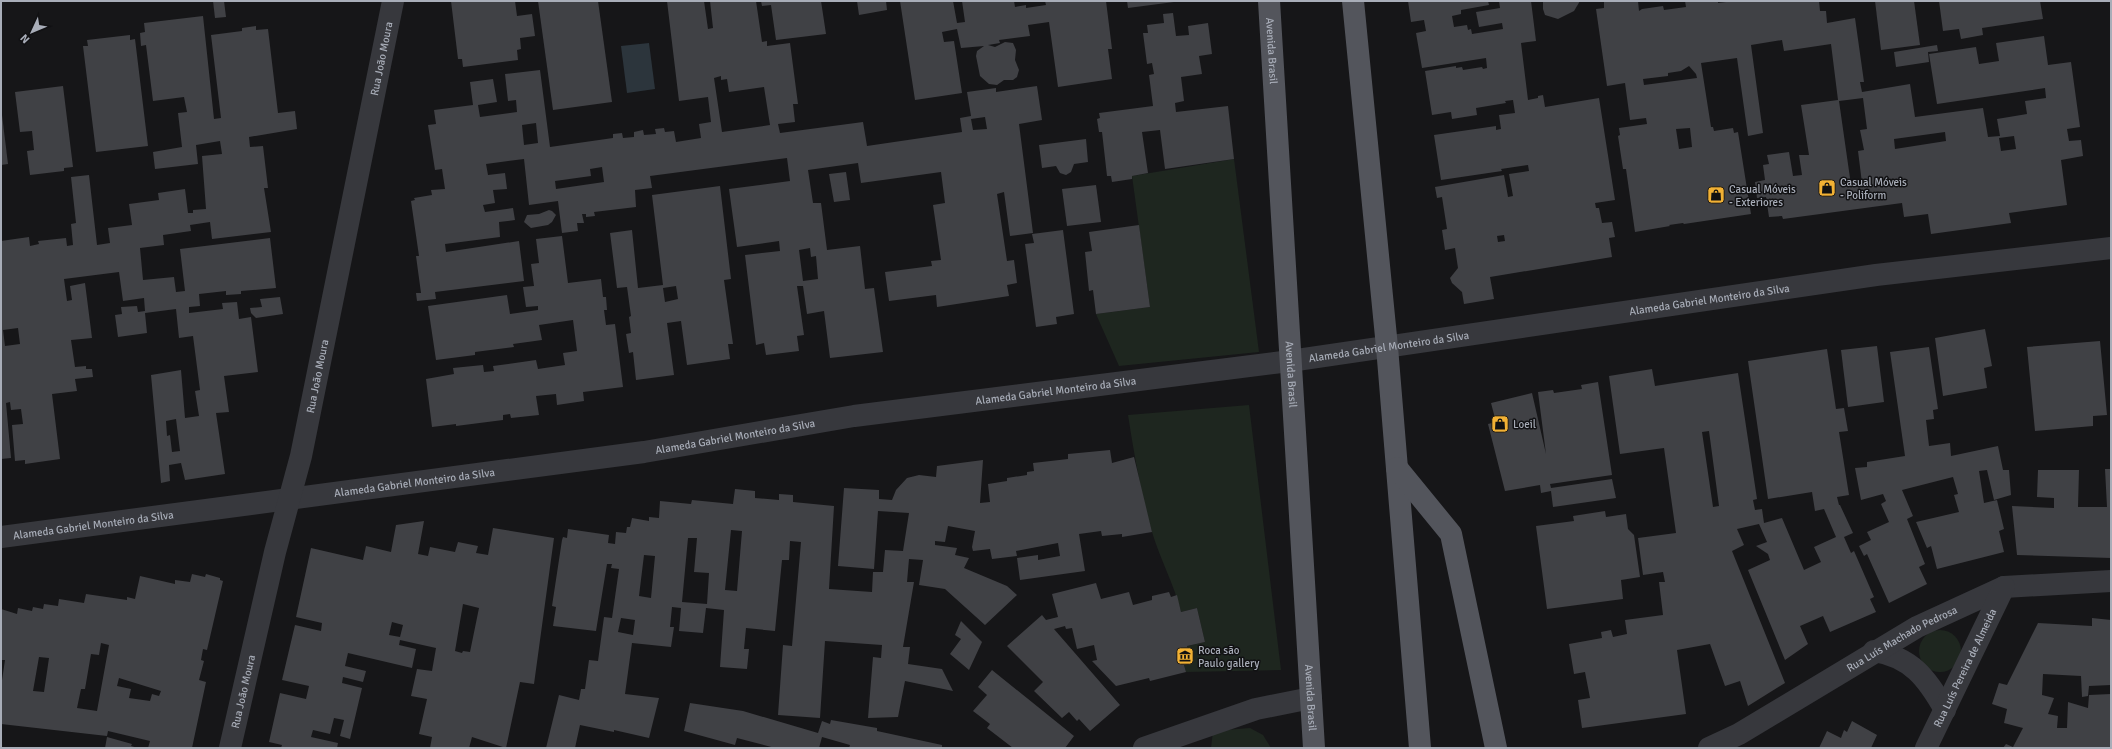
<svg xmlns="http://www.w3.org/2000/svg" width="2112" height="749" font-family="Signika,sans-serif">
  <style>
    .green { fill: #1e261f }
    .water { fill: #2c353c }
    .building { fill: #404145; fill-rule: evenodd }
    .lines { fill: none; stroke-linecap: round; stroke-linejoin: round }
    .minor { stroke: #37383d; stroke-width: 22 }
    .major { stroke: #53555c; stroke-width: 22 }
    .labels { text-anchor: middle; stroke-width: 3; stroke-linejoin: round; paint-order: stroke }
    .street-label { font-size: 11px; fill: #a8adb8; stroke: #111113 }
    .poi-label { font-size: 11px; fill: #a8adb8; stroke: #111113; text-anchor: start }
  </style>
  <rect width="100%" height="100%" fill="#161618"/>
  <g class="green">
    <polygon points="1234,159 1259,352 1119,366 1096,314 1150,307 1132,176"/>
    <path d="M1249,405l32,265 -95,2 -2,-7 7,-2 -4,-17 18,-4 -8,-34 -16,4c-7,-28 -21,-53 -29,-80 -11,-38 -18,-78 -24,-117z"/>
    <circle cx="1940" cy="651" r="21"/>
    <polygon points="1250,728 1263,735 1271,748 1211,748 1213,731"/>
  </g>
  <polygon class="water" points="649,43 655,89 627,93 621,46"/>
  <g class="building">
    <polygon points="213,1 224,1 226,17 215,18"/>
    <polygon points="451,1 515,1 517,16 532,14 535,36 520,38 521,49 517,50 518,60 463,67 462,59 458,59"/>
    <polygon points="538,1 598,1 612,102 553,110"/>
    <path d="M667,1h37l4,28 5,-1 -3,-27h46l6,41 5,-1v5l23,-3 8,61h-5l2,18 -17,2 2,9 83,-11 4,24 95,-14 -2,-14 11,-2 -4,-24 29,-4v4l41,-6 5,34 -23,4 14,109 -23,3 -6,-44 -7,2 10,67 7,-1 3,23 -10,2 2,11 -72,11 -1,-12 -47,6 -4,-29 47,-6 -1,-5 10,-1 -8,-55 12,-2 -4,-31 -80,11 -3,-20 -50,7 5,33h8l6,47 33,-4 5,43 9,-1 9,64 -53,6 -6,-47 -17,3 -4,-28h-6l7,49 -7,1 2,15 -33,4 -2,-12 -8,2 -11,-90 35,-4 -1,-10 -42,6 -8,-58 61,-8 -3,-23 -137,18 2,12 -17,2 1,17 -42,5 1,4 -9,1v-3h-4l2,9h-7l1,8 -16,2 -4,-32 -29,4 -5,-46 -38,5 2,11 17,-2 2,16 -14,1 2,13 -12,2 2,7 28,-4 2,12 -16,2 1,15 -55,7 1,8 73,-11 5,40 -89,11 1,7 -19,2 -1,-8h5l-5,-37h3l-8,-55 4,-1 -1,-2 18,-3 -1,-5 14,-1 -3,-20 -7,1 -7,-45 8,-1 -2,-14 39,-5 -3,-23 23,-3 4,23 -19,3 2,12 37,-5 -1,-12 -8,1 -3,-27 35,-4 10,77 63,-9v-4l9,-1 1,5 11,-1v-5l9,-2 1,5 12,-1 -1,-5 9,-1 1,4 9,-1 2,11 25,-4 -2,-14 12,-2 -3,-25 -29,4zM721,76v4l6,-1 2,13 35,-5 6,38 -48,7 -8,-54zM985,117l2,12 -14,1 -2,-11zM536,123l2,20 -14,2 -2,-20zM602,167l2,15 -48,7 -1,-8 36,-5 -1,-7zM810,248l1,9 5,-1 2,23 -15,2 -4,-31z"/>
    <polygon points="761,1 821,1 826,34 776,40 771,5 762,6"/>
    <polygon points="857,1 886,1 887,10 859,15"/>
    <polygon points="900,1 953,1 957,23 965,22 962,1 1014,1 1015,7 1026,5 1026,8 1046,5 1045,1 1106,1 1112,49 1108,49 1112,79 1058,87 1049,22 1028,25 1030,36 999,40 1000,43 988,45 995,47 1005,42 1013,43 1016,50 1015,60 1019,70 1017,77 1013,80 1004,80 997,85 989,84 980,76 976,56 977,51 984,46 961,48 957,29 942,32 944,42 954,41 962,93 915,100"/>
    <polygon points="1127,1 1174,1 1174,2 1128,8"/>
    <path d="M1408,1h80l1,4 -28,5v4l-9,2 2,11 13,-2 1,5 3,-1 1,5 31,-5 -1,-6 -23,4 -3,-15 24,-4 -1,-7h32l5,40 -15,2 7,57 10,-2v-2l5,-1 2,12 54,-9 16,102 -20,3 1,5h3l3,15 10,-1 3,15 -6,1 3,19 -122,20 4,22 -30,5 -2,-12 -10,-9 -2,-5 8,-10 -3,-20 -10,2 -3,-20 5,-1 -5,-32 -5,1 -2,-11 69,-12 4,22 5,-1 -4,-22 20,-3 -1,-6 -27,4 1,2 -61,9 -7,-45 62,-9v4l5,-1 -2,-14 16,-2 -2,-13 -8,1 1,2 -30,5 1,7 -25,4 -1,-7 -19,3 -7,-44 31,-5v2l6,-1 1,3 19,-3 1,2 4,-1 -1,-10 -64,10 -6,-35 10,-2 -2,-11 -13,2zM1504,235l1,6 -7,1 -1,-6z"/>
    <polygon points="1543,1 1580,1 1574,11 1558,19 1545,15 1543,9"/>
    <path d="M1613,1h25l1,10 3,-2 21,-3 1,4 22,-3 -1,-6h33v2l16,-2h85l1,10h6l1,12 28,-5 9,64h-4l2,10 48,-8 5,33 68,-9 5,29 12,-1 -3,-17 30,-5 -2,-13 21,-3 -1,-10 -108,16 -8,-50 47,-7 3,17 20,-3 -3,-18 48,-7 4,29 23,-3 9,65 -13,2 2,12 12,-1 2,16 -22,4 6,45 -58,8 2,10 -80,11 -3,-20 -24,3 -2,-14 -119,16 -1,-3 -13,1 -3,-20 -9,1 -2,-16 10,-2 -2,-15 6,-1 -2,-9 22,-3 4,24 9,-1 -3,-20h10l-8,-50 37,-5 -7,-56 -47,7 -2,-11 -31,5 12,88 -15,3 -11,-78 -36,5 10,64h2l1,4 19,-3 1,5 4,-1 13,82 -67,10 -1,-1 -14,2 1,1 -35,6 -9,-63h-3l-5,-33 2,-1 -1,-7 28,-4 -1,-6 -16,2 -5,-37 -18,3 -11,-77 8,-1v-6zM1689,66l7,8 1,4 -53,7 -1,-6 25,-3v-3l13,-2zM1863,98l4,31 -7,1 4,20 -6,1 4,32 -11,2 -12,-84zM1690,128l2,19 -13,2 -3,-20zM1945,132l1,9 -51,8 -1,-10zM2014,136l2,13 -15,2 -2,-13z"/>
    <polygon points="1875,1 1914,1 1920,45 1881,50"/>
    <polygon points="1939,1 2040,1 2043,19 1982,28 1983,35 1961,39 1959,29 1943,31"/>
    <polygon points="1173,13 1176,36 1189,35 1188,26 1208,23 1212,54 1199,56 1202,74 1181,77 1184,101 1175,103 1176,112 1228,106 1234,159 1165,169 1160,130 1142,132 1148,173 1132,176 1132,179 1112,182 1111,176 1107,176 1102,132 1099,132 1097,119 1100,118 1099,113 1153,106 1149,75 1154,74 1152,63 1147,64 1143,33 1148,33 1147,25 1164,23 1163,14"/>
    <path d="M203,16l11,103 7,-1 -10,-83 31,-4v-3l14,-2v4l12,-1 10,84 17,-2 2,18 -48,8 1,10 13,-1 5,42h-4l7,44 -59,7 -2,-17 -20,3 1,6 -28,4 1,10 -24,3 3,32 31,-3 2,15 9,-1 -5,-42 90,-11 6,50 -35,3v3l-15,1v-4l-27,3 1,12 -11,1v6l34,-4 -1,-6 15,-1 2,17 12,-2 7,55 -34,4 5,36 -13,1 9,61 -40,6 -4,-17 -12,2 1,16 -9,2 -10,-108 30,-5 4,48 14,-2 -4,-25 5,-1 -7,-54 -14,2 -3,-29 -31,4 2,20 -29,4 -3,-22 7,-1 -1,-7 16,-1 1,6 7,-1 -1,-13 -21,3 -4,-29 -55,7 3,22 5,-1 -2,-14 15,-3 7,55 -21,2 4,27 11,-1v3h6l1,8 -18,2 2,12 -25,3 8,65 -35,5v-4l-10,1 -3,-36 11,-1 -2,-15 -10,1 -1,-8 -4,1 5,55 -10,1v-218l28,-4 1,9 9,-2 -1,-3 28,-3 1,8 6,-1 -2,-21 5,-1 -5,-46 18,-2 8,70 13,-2 -2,-15 24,-3 -3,-21 30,-4 -1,-7 27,-4 3,24h5v-3l13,-1 -4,-53 20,-2 -2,-13 -24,4 2,19 -43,5 -2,-17 29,-5 -4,-34 9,-1 -3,-15 -31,4 -7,-56 -5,1 -1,-13 5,-1 -1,-9zM18,328l2,16 -15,2 -2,-16zM176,419l4,32 -8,1 -2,-17 -3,1 -1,-15z"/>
    <polygon points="130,35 130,40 135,39 148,146 96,152 83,46 88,46 87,40"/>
    <polygon points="1937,45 1938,51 1928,52 1929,62 1896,67 1894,52"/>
    <polygon points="63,86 73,167 64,168 64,171 30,175 27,151 34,150 32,131 20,132 15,92"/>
    <polygon points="2,115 8,164 1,165 1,116"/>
    <polygon points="1086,139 1088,162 1074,164 1071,172 1066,175 1060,173 1056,166 1042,168 1039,145"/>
    <polygon points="846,172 850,200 834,202 829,174"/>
    <polygon points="1096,185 1101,222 1067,226 1062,189"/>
    <path d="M720,186l11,93 -7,1 9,64h-5l2,15 -43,6 -6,-44 -14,2 7,52 -38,5 -3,-28 -4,1 -3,-19 5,-1 -2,-16 2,-1 -4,-29 -10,1 -7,-55 22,-3 6,58 25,-3 -11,-90zM676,286l2,13 -13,3 -2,-14z"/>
    <polygon points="549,210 552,211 556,215 552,222 548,225 531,228 524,222 527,215 539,214"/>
    <polygon points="1139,225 1150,307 1096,314 1093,290 1089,291 1085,252 1092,251 1089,232"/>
    <polygon points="1063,230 1074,314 1056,317 1057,324 1036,327 1025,244 1034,243 1032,234"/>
    <polygon points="562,236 568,283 601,279 603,297 606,297 607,310 604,310 606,325 615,324 623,387 583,392 584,401 557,405 556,394 536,396 539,415 511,418 510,414 503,415 503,420 456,426 456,424 432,427 426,379 454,374 453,368 483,365 484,372 494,371 493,366 536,360 538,369 565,365 563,353 577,351 573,320 539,325 542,340 513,344 514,347 475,352 475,355 436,360 428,306 507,295 510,314 538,310 538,306 526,307 523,287 534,286 531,264 539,263 536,239"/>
    <polygon points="280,297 283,314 256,318 251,313 250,308 262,307 260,299"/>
    <polygon points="1985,329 1992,366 1984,368 1987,388 1943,396 1935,338"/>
    <polygon points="2100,341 2107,415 2093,416 2093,426 2035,431 2027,347"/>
    <polygon points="1877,346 1884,402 1848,407 1841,350"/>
    <polygon points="1929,347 1938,409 1933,410 1934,419 1926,420 1929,446 1950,443 1951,456 1998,446 2003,470 2009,470 2011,495 1994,500 1987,470 1979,471 1984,503 1997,500 2004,529 1999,531 2004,552 1937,569 1931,546 1927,548 1916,522 1959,512 1954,495 1958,494 1953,477 1902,490 1913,516 1907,519 1925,564 1919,567 1927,584 1889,603 1867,554 1864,556 1859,546 1871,540 1867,532 1889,522 1881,504 1886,501 1883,494 1861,500 1855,468 1867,467 1867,462 1905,456 1890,352"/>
    <path d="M1827,349l9,60 8,-1 4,23 -9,1 10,63 -12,2 2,8h1l13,28 -9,4 7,16 3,-2 20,46 -4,2 6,13 -46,20 -7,-16 -23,10 8,18 -23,16 -37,-90 22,-10 -2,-6 -12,-8 11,-4 -8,-18 -22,5 7,16 -12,6 53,132 -37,23 -8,-25 -15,5 -15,-42 -33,6 9,64 -104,14 -4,-28 12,-2 -5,-26 -11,2 -5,-30 33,-6 -1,-6 10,-2 2,7 14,-3 -2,-14 38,-5 -4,-33h6l-2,-10 -20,3 -5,-37 38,-5 -12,-85 -44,6 -11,-78 43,-7 3,17 83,-13 19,126 -4,1 2,10 7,-1 2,14 18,-5 22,52 17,-8 -7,-15 22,-10 -12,-28 -9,2 -3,-19 -44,7 -20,-138zM1709,431l10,75 -6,1 -11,-75z"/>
    <polygon points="1598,382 1612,475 1550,484 1551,488 1612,479 1616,498 1553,507 1551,491 1541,493 1540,485 1505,491 1488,424 1496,422 1491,403 1532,393 1546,454 1538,392 1553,390 1554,393 1582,389 1581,385"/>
    <path d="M1110,450l2,13 22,-6 18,75 -30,5v-3l-20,2 -1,-5 -22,3 6,37 -65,9 -3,-22 21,-3v5l22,-4 -2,-13 -42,8 1,5 -25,3 -2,-10 -17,2 -1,-4 3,-16 -27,-5 -3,16 -10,-1v4l22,3 -2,7 14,3 -5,10 43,18 10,9 -32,30 -40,-36 -26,-4 4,-25 -14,-1 -2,23h7l-11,65h7l-2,17 34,5 11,22 -48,-10 -7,36 -30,1 5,-61 8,1 1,-13 -57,-4 -5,77 -42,-3 5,-70 9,1 9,-104 -11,-1 -1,19h-7l-7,71 -29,-3 -2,21h5l-2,20 -27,-2 4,-57 -18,-2 -3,25 -24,-2 2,-23 -9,-1 -2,20h4l-3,20 -39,-4 -7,51 34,4 -10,40 -35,-8v2l-34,-7 -5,23h-29l13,-53 20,5 2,-11h4l4,-29 9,1 6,-44 8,1 7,-49 -8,-1 1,-4h-5l-11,67 -43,-5 3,-19 -4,-1 10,-66 1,-3 4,1 1,-9 41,6 -1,8 7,1 1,-12 10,1 1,-6h3l2,-9 17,3v-4l10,1 1,-17 31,3 1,-4 41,4 2,-15 20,2v7l24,2v-6l14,1v7l41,4 -5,83 43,3 1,-20h10l2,-22 18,1 6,-38 -31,-2 -4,58 -36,-3 6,-78 35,2v9l13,1 4,-10 11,-12 12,-3 17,2 1,-11 46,-6 -3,43 10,-1 -2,-18 19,-3v-3l20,-3v-3l7,-1 -1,-8 35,-4v-5zM731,530l11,1 -5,60 -12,-1zM688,538h9l-3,34 15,1 -2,31 -25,-2zM644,555l11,1 -4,42 -12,-2zM621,618l14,2 -2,15 -15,-3z"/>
    <polygon points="2105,469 2111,469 2111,558 2017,555 2012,506 2054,508 2054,498 2037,497 2038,470 2079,470 2078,507 2107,507"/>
    <polygon points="1605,511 1606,517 1626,514 1628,529 1634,535 1640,577 1621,580 1623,599 1547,609 1536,526 1574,521 1573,516"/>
    <path d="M424,521l-6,33 10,2 2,-9 25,5 3,-10 20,4 -2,7 12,2 5,-27 61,10 -20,146 -14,-2 -14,66 -34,-11 -3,11h-39l2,-11 -13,-3 8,-35 -16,-3 6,-27 15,2 4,-23 -36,-8 -1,5 17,4 -4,19 -64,-15 -3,13 21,5 -3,11 -20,-5 -1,6 20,5 -12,51 -10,-3 4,-16 -10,-2 -4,16 -17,-4 -2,7 27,6 -1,5h-56l1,-3 -13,-3 11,-49 26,6 3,-13 -27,-6 13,-55 26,6 1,-8 -26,-6 15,-69 52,12 3,-14 25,6 5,-27zM463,604l16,4 -9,44 -7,-1 -1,2 -7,-2zM392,622l11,3 -3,12 -11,-2z"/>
    <path d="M192,574l13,3 1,-3 14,4v2l3,1 -16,69 -4,-1 -2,11 3,1 -5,19 7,2 -14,66h-44l2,-7 -42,-10 -1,5 -106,-12v-37l4,-27h-4v-51l16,5 1,-6 14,3 1,-4 10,2 1,-5 14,2 1,-7 25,4 2,-9 41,6v-3l8,2 5,-23 35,8v-4l15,2zM101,643l8,2 -12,66 -20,-3 4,-19h4l6,-35 8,1zM39,657l10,1 -5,34 -11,-1zM119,678l42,13 -2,5 -7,-2 -2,7 -21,-3 2,-9 -14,-3z"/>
    <polygon points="1096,583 1101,599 1129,592 1133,605 1152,600 1152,596 1169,592 1171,597 1177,595 1181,612 1197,608 1205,642 1187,646 1191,663 1184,665 1186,672 1150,681 1149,678 1116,686 1092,661 1097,660 1094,645 1077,649 1072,628 1066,629 1065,626 1054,629 1120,705 1090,731 1079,719 1077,721 1069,712 1062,718 1034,691 1043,682 1007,646 1042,615 1046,620 1058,617 1052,594"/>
    <polygon points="2092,618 2111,620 2111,685 2089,686 2088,696 2082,697 2081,676 2043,674 2042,695 2054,698 2048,714 2058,716 2057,728 2067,728 2068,702 2088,708 2089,695 2111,694 2111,748 2003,748 2006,744 2013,747 2023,728 2004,723 2007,709 1992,704 1999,683 2007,685 2038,623 2092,626"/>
    <polygon points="961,621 982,642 969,670 950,654 961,639 955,635"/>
    <polygon points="992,670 1074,736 1065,748 1013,748 987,728 990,724 973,711 987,695 978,687"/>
    <polygon points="690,703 743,711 818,733 822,721 830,724 831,720 877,728 877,731 942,745 942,748 849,748 850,745 822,737 819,748 775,748 737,738 735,745 684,731"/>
    <polygon points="1852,721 1877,735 1871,748 1819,748 1827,731 1841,738 1844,730 1847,732"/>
    <polygon points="107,737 132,744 131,746 138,748 105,748"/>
  </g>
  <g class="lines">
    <g class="minor">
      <path id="s1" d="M1,537l643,-85 210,-36 436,-55 586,-86 235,-27"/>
      <path d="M1874,651c37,6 53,27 71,59"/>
      <path id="s2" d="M230,748l45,-196 26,-96 92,-455"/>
      <polyline points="1144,748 1256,709 1311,698"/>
      <path id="s3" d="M1709,748l30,-14 178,-107 87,-40 107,-6"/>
      <path id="s4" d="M1926,748l78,-161"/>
    </g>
    <g class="major">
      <path id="s5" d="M1269,1l45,747"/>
      <polyline points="1353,1 1387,347 1420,748"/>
      <polyline points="1397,468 1451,534 1496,748"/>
    </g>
  </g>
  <defs>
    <symbol id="shop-square" viewBox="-11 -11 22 22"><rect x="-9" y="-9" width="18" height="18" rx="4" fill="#f2b134" stroke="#111113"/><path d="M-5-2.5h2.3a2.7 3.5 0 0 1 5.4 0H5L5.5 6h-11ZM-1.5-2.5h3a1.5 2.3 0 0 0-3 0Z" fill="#111"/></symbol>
    <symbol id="museum-square" viewBox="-11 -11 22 22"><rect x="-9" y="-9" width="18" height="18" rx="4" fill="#f2b134" stroke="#111113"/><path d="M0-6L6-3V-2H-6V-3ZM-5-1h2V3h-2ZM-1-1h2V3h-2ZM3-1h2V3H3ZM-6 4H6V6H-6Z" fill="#111"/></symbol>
  </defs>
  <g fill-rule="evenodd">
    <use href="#shop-square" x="1817" y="178" width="20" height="20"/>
    <use href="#shop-square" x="1706" y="185" width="20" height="20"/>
    <use href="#shop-square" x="1490" y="414" width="20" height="20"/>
    <use href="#museum-square" x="1175" y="646" width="20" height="20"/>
  </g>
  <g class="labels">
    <g class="street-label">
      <text dy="4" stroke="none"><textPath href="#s5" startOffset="50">Avenida Brasil</textPath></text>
      <text dy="4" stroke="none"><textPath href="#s2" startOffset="706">Rua João Moura</textPath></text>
      <text dy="4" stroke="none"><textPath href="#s1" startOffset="1725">Alameda Gabriel Monteiro da Silva</textPath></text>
      <text dy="4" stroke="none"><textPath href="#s1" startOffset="1401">Alameda Gabriel Monteiro da Silva</textPath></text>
      <text dy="4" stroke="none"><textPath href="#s5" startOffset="374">Avenida Brasil</textPath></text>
      <text dy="4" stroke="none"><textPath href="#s2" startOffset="382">Rua João Moura</textPath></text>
      <text dy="4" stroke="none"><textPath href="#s1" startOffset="1065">Alameda Gabriel Monteiro da Silva</textPath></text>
      <text dy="4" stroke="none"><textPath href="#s1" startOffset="741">Alameda Gabriel Monteiro da Silva</textPath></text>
      <text dy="4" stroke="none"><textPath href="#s1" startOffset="417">Alameda Gabriel Monteiro da Silva</textPath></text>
      <text dy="4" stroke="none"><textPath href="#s1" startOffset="93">Alameda Gabriel Monteiro da Silva</textPath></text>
      <text dy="4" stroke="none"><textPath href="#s3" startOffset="222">Rua Luís Machado Pedrosa</textPath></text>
      <text dy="4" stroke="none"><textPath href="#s4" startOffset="89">Rua Luís Pereira de Almeida</textPath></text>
      <text dy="4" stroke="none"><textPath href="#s2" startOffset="58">Rua João Moura</textPath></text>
      <text dy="4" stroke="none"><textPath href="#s5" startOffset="698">Avenida Brasil</textPath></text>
    </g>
    <g class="poi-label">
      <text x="1840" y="186">Casual Móveis<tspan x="1840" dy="13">- Poliform</tspan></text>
      <text x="1729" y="193">Casual Móveis<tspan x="1729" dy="13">- Exteriores</tspan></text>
      <text x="1513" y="428">Loeil</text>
      <text x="1198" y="654">Roca são<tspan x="1198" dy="13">Paulo gallery</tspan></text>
    </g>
  </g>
  <rect width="2112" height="749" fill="none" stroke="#a8adb8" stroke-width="4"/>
  <g transform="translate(32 32) rotate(226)" stroke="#111113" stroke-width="3" paint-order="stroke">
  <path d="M0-3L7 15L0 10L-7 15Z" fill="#a8adb8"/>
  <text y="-6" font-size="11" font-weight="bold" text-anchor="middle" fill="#a8adb8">N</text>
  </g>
</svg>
